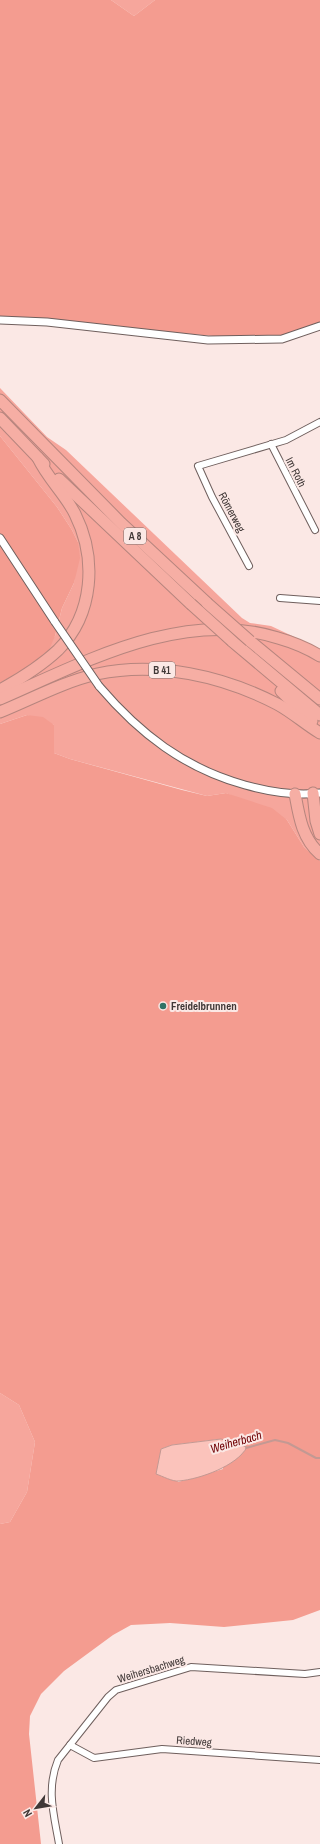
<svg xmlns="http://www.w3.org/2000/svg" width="320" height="1844" font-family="'Archivo Narrow',sans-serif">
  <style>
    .green { fill: #f6a69c }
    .forest { fill: #f49c90; fill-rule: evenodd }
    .water { fill: #fbc3bb; stroke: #c39993 }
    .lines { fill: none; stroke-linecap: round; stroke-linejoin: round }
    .stream { stroke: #c39993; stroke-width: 2 }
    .minor-casing { stroke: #6f5f5d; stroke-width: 8 }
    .tertiary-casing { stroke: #6f5f5d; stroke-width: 9 }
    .motorway-casing { stroke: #b6857e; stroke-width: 13 }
    .minor { stroke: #fff; stroke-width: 6 }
    .tertiary { stroke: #fff; stroke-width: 7 }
    .motorway { stroke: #f6aea4; stroke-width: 11 }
    .tertiary-bridge-casing { stroke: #6f5f5d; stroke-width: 9; stroke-linecap: butt }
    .motorway-bridge-casing { stroke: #b6857e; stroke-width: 13; stroke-linecap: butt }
    .tertiary-bridge { stroke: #fff; stroke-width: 7 }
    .motorway-bridge { stroke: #f6aea4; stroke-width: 11 }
    .poi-dot { fill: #307366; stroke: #fbe8e5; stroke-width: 1.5 }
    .labels { text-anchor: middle; stroke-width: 4; stroke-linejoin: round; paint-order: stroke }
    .shield { fill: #fbe8e5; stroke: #786d6b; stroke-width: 1 }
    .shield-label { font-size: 10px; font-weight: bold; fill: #403837 }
    .street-label { font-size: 11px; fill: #403837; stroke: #fbe8e5 }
    .poi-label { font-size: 11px; font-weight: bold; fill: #403837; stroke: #fbe8e5; text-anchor: start }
    .water-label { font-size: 12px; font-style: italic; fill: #700206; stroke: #fbe8e5 }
  </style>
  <rect width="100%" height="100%" fill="#fbe8e5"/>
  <g class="green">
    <polygon points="111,0 155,0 134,16"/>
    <polygon points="0,388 47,437 66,450 242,618 250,623 271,626 320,649 320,861 304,847 287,820 226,793 207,796 70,759 54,753 54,725 27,715 0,724 0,683 25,669 55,636 62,608 74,583 78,542 72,530 57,507 0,436"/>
    <polygon points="0,1393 19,1405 35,1442 27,1492 10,1522 0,1524"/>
  </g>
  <g class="forest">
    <polygon points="0,0 111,0 134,16 155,0 320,0 320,322 281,338 213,336 0,316"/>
    <polygon points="0,436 57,507 72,530 78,542 80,558 74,583 62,608 55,636 49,650 25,669 0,683"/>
    <path d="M27,715l16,2 11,8v28l16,6 112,31 25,6 19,-3 46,15 15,12 17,27 16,14v749l-27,10 -69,7 -54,-4 -39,2 -18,10 -49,36 -23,23 -11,22 -1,18 12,110h-41v-320l10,-2 17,-30 8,-50 -16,-37 -19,-12v-669zM221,1439l2,30 -45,13 -17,-33 11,-4z"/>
  </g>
  <path class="water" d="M221,1439l26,8c-10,19 -47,32 -68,34 -6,1 -17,-5 -23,-7l5,-25 11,-4z"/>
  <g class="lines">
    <polyline class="stream" points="246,1448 275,1440 288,1443 316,1458 320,1458"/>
    <defs>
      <g id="minor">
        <polyline points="271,444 315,530"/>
        <polyline points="249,566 212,497 198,466 286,440 320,422"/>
        <polyline points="280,598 320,601"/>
        <polyline points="70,1745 94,1758 162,1749 320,1760"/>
        <path d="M59,1844c-5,-29 -13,-55 -1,-84l50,-63 8,-7 75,-23 114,7 15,-2"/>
      </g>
      <g id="tertiary">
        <polyline points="0,320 47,322 208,340 282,339 320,326"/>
        <polyline points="0,538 55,622"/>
        <path d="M99,686c41,48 85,82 146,99 25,7 49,11 75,8"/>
      </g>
      <g id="motorway">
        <polyline points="0,400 121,523 207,603"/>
        <polyline points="0,418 44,464"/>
        <polyline points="59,479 191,604"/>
        <polyline points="232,641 320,715"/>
        <polyline points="250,641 320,699"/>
        <path d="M0,690c20,-11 41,-24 58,-40 36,-36 39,-92 17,-136 -10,-20 -27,-35 -37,-56"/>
        <polyline points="281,691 312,721"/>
        <path d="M0,699c85,-37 183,-91 278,-61 14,4 29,10 42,18"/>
        <path d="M0,712c32,-13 63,-30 97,-38 60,-13 126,2 180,30 15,8 28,20 43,29"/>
        <polyline points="313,793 316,821 320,834"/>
        <path d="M295,794c4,22 7,44 25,60"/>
      </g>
    </defs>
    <use href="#minor" class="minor-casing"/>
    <use href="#tertiary" class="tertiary-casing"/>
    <use href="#motorway" class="motorway-casing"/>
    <use href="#minor" class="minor"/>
    <use href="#tertiary" class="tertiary"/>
    <use href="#motorway" class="motorway"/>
    <defs>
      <polyline id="tertiary-bridge" points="55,622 99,686"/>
      <g id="motorway-bridge">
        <polyline points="207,603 250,641"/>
        <polyline points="191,604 232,641"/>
      </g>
    </defs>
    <use href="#tertiary-bridge" class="tertiary-bridge-casing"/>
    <use href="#motorway-bridge" class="motorway-bridge-casing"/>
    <use href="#tertiary-bridge" class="tertiary-bridge"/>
    <use href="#motorway-bridge" class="motorway-bridge"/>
  </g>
  <circle class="poi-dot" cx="163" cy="1006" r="4"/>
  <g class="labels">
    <g class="shield">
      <rect x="124" y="528" width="22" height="16" rx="3"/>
      <rect x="149" y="662" width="26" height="16" rx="3"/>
    </g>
    <g class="shield-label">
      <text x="135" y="540">A 8</text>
      <text x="162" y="674">B 41</text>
    </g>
    <g class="street-label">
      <text transform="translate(296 472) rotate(63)" y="4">Im Roth</text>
      <text transform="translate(232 512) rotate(62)" y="4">Römerweg</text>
      <text transform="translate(151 1669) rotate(-17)" y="4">Weihersbachweg</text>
      <text transform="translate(194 1741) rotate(4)" y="4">Riedweg</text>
    </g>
    <g class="poi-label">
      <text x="171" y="1010">Freidelbrunnen</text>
    </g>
    <g class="water-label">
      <text transform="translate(236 1442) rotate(-16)" y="4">Weiherbach</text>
    </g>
  </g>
  <g transform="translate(36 1808) rotate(239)" stroke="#fbe8e5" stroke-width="3" paint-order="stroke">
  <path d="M0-3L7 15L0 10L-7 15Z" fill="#403837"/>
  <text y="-6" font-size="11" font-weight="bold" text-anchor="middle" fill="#403837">N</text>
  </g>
</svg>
